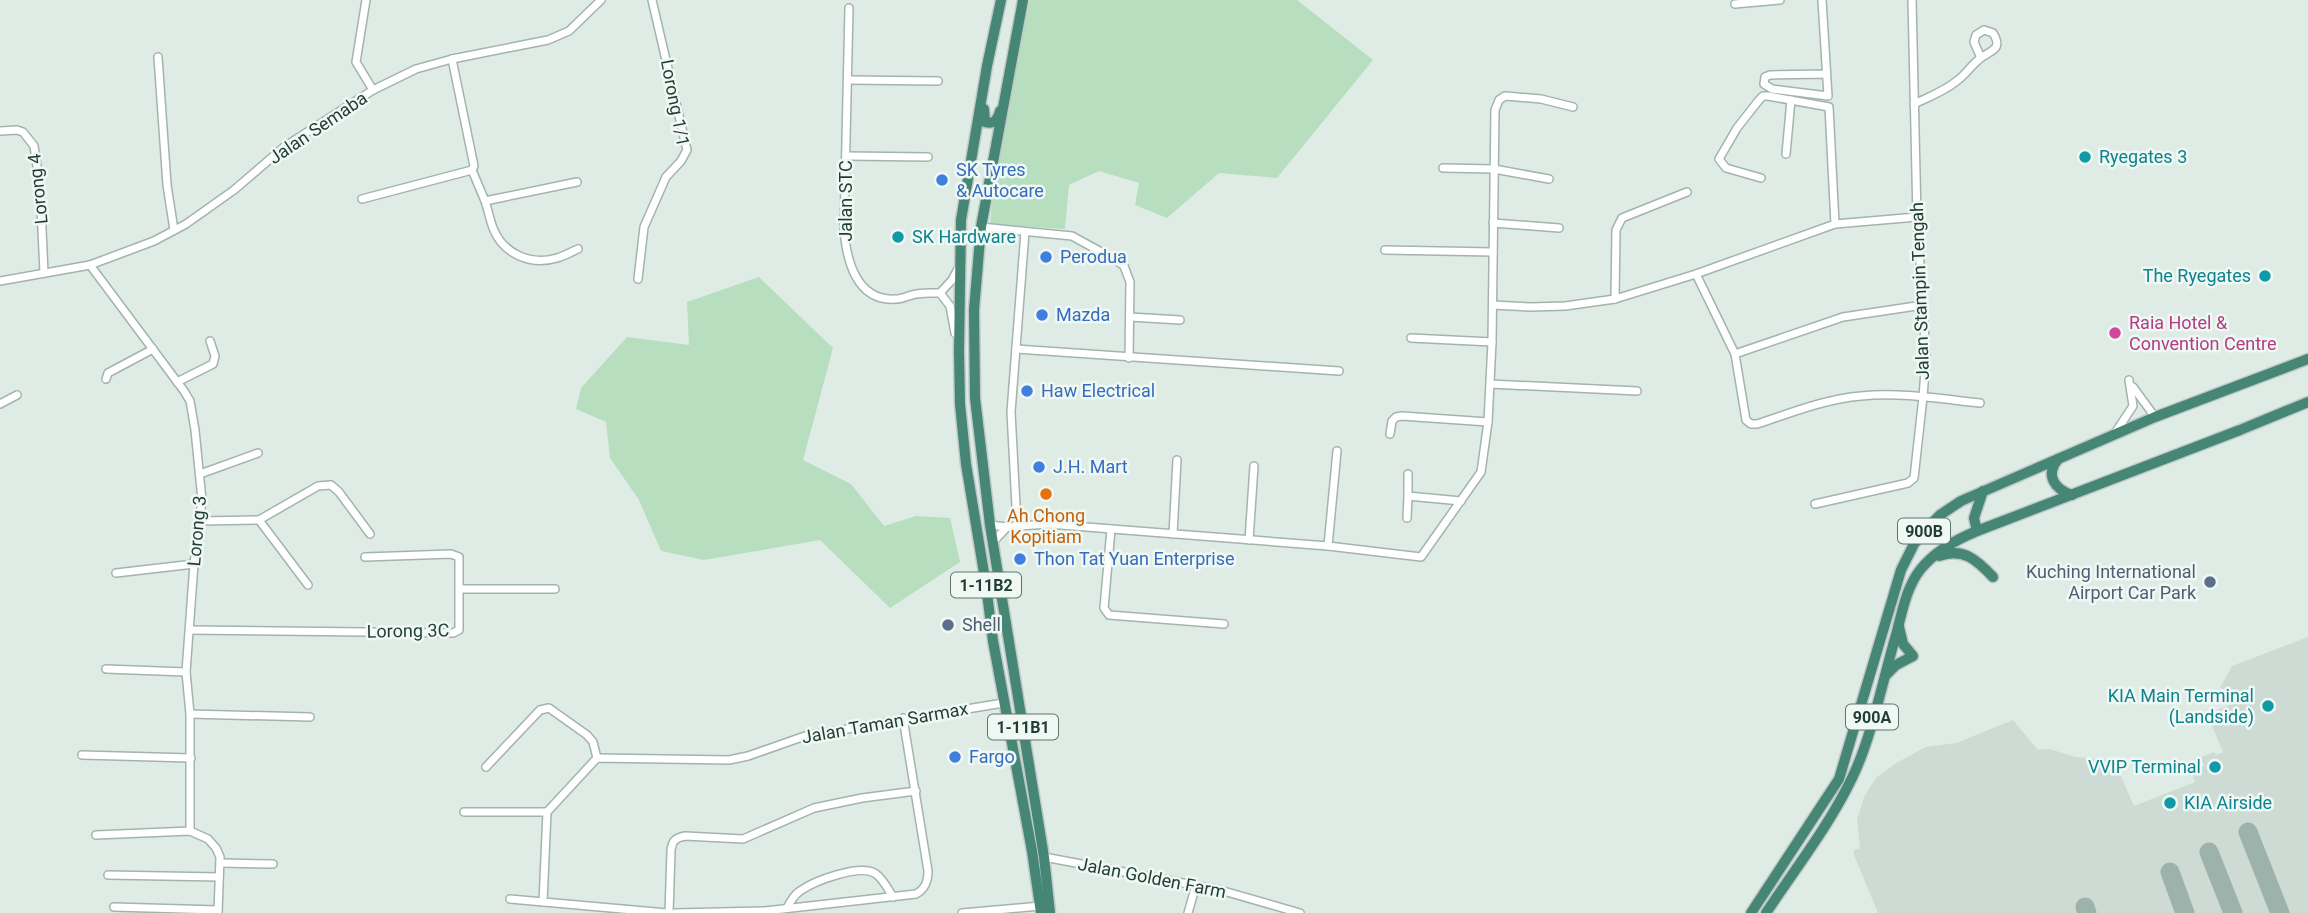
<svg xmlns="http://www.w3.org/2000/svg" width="2308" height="913" font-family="Roboto,sans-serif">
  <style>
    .built { fill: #cedbd4 }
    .green { fill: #b7debf }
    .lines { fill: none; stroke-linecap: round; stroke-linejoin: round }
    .taxiway { stroke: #9cb2aa; stroke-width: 19 }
    .minor-casing { stroke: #a2b4ad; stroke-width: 10 }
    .trunk-casing { stroke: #c0c9c6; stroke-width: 13 }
    .minor { stroke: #fff; stroke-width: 7 }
    .trunk { stroke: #458774; stroke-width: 10 }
    .culture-dot { fill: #0f9aa8; stroke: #f0f8f4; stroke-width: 2.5 }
    .shop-dot { fill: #3f7fe0; stroke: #f0f8f4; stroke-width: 2.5 }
    .hotel-dot { fill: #d1479c; stroke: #f0f8f4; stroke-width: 2.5 }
    .food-dot { fill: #e8710a; stroke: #f0f8f4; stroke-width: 2.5 }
    .service-dot { fill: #5c6f8a; stroke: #f0f8f4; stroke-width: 2.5 }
    .labels { text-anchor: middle; stroke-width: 5; stroke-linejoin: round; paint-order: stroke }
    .shield { fill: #f0f8f4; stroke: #5e756d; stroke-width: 2 }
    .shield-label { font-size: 16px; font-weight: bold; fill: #1f3d33 }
    .street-label { font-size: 18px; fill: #1f3d33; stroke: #f0f8f4 }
    .culture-label { font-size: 18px; fill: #0d838f; stroke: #f0f8f4; text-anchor: start }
    .shop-label { font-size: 18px; fill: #366cbe; stroke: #f0f8f4; text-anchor: start }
    .hotel-label { font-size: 18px; fill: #b23c85; stroke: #f0f8f4; text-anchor: start }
    .food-label { font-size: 18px; fill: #c56008; stroke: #f0f8f4 }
    .service-label { font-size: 18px; fill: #4e5e75; stroke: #f0f8f4; text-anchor: end }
  </style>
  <rect width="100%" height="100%" fill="#dfece6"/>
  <polygon class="built" points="2308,637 2308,913 1878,913 1854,855 1854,850 1860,848 1857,820 1864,797 1876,778 1896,763 1926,747 1956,743 2013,720 2038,750 2050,749 2075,757 2114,760 2134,806 2195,782 2191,771 2204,766 2201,757 2214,752 2216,755 2223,752 2209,719 2217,715 2215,711 2240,701 2237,693 2220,688 2232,666"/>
  <g class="green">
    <polygon points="1030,0 1297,0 1373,60 1277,178 1219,173 1167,218 1135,205 1139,183 1099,171 1069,185 1065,229 990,224 997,154"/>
    <polygon points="759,277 833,348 803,460 851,484 884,526 916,516 950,518 960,562 890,608 820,540 704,560 661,551 639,500 610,458 606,422 576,409 581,388 627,337 689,345 687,302"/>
  </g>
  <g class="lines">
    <g class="taxiway">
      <polyline points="2248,832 2280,913"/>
      <polyline points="2209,852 2233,913"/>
      <polyline points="2170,872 2185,913"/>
      <polyline points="2085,907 2087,913"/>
    </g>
    <defs>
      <g id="minor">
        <polyline points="366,0 356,62 373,90"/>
        <polyline points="1822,0 1828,96 1772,89 1764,84 1765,77 1770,75 1826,74"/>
        <polyline points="1735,4 1780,0"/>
        <path d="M849,8l-5,220c2,31 12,74 52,71 6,0 11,-3 16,-4 9,-3 19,-2 28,-2l10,13 5,27"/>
        <polyline points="158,57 167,185 174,230"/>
        <polyline points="848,80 938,81"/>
        <path d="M1914,104c15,-7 31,-13 44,-24 8,-6 15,-17 24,-23 10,-7 21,-8 11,-24l-9,-3 -8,5 -2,7 7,16"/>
        <polyline points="0,131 17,130 23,132 34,146 40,186 44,273"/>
        <polyline points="1786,154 1791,100"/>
        <polyline points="846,156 928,157"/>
        <polyline points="1443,168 1494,169 1549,179"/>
        <polyline points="472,170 485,201 577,182"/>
        <polyline points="1761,178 1726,168 1719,159 1737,128 1759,100 1763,96 1768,96 1829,107 1835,224"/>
        <polyline points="362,199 472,170 474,166 452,59"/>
        <path d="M485,201c3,9 5,19 8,27 10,26 38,38 64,30 7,-2 14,-6 21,-9"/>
        <polyline points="1493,223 1559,228"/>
        <polyline points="981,227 1072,236 1114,259 1124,266 1130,282 1129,358"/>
        <polyline points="1385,250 1493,252"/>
        <polyline points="90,265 184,391 190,401 195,430 202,500 194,564 186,672 190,714 190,831"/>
        <path d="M1696,274l39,80 11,66 5,4h6c34,-11 68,-25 104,-28 40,-4 80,3 119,7"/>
        <polyline points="638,279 644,227 666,177 681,161 687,150 652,0"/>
        <polyline points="0,281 90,265 154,241 186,224 234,190 284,147 373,90 416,69 452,59 548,40 569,31 601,0"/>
        <polyline points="940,293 952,280 958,269"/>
        <polyline points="1615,299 1616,230 1622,218 1687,192"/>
        <polyline points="1493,305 1531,307 1565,306 1615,299 1696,274 1835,224 1917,217"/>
        <polyline points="1130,317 1180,320"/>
        <polyline points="1411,338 1492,342"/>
        <polyline points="1016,349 1339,371"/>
        <polyline points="1735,354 1843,317 1923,305"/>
        <polyline points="106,379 108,373 153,349"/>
        <polyline points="177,382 213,364 215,356 210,341"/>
        <polyline points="1490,384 1637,391"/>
        <polyline points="2133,387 2155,417"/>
        <polyline points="0,404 17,395"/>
        <polyline points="2115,433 2133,406 2129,380"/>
        <polyline points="1390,434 1392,421 1396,417 1402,416 1488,422"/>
        <polyline points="200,474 258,453"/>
        <polyline points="1408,474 1408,496 1461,501"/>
        <polyline points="1815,504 1908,483 1914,478 1923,397 1926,357 1917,217 1912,0"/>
        <polyline points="1407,518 1408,496"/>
        <polyline points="259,520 308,585"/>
        <polyline points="200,521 259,520 318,486 331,485 339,492 370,534"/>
        <polyline points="990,525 1007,527 1048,524 1328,546 1421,557 1481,472 1488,422 1492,342 1495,110 1499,100 1505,96 1541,99 1573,107"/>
        <polyline points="1017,525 1011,412 1025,232"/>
        <polyline points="1111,529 1104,608 1109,615 1224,624"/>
        <polyline points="1173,534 1177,460"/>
        <polyline points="1249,540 1254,466"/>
        <polyline points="993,542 1007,527"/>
        <polyline points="1328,546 1337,451"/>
        <polyline points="116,573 194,564"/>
        <polyline points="460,589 555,589"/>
        <polyline points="190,630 453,633 459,630 459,557 451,554 365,557"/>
        <polyline points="106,669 186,672"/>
        <polyline points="190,714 310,717"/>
        <polyline points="82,755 191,758"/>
        <polyline points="486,767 540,710 549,708 587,735 593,742 597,758"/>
        <polyline points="464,812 547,812"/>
        <polyline points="96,835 190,831 208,839 216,848 220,857 218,913"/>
        <polyline points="1044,857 1220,890 1300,913"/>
        <polyline points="221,863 273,864"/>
        <polyline points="108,875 219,877"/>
        <polyline points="510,899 667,913"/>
        <polyline points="543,902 547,812 597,758 729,760 748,756 805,736 1003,703"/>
        <polyline points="114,907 218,910"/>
        <path d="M787,908c3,-6 7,-13 13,-17 14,-10 61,-28 76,-17 7,5 12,15 17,23"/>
        <path d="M669,913l2,-62c1,-10 4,-13 14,-15l58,3 71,-31 48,-10 54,-7"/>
        <path d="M675,913l90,-2 151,-17c9,-5 12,-12 12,-23l-25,-153"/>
        <polyline points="962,913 1040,906"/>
        <polyline points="1188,913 1196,885"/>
      </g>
      <g id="trunk">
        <polyline points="1001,0 987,66 961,220 959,352 960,404 966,464 986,585 993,641 1032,851 1041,913"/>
        <polyline points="1023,0 981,227 974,310 975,398 990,525 1044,857 1050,913"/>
        <path d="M984,109l1,13c9,3 13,-3 15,-11"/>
        <path d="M2058,459c-13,16 -4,30 14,36"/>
        <polyline points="1977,531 1974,518 1983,491"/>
        <path d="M1939,556c24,-9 38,4 54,21"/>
        <polyline points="1885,676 1896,665 1913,656 1903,644 1899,627"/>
        <polyline points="1751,913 1839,779 1901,570 1914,544 1925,530 1940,515 1961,501 2155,417 2308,359"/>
        <path d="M1766,913c29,-44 63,-87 86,-135 20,-41 31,-99 44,-143 6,-22 10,-47 24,-65 15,-19 35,-30 57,-39l263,-101 68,-28"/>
      </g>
    </defs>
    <use href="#minor" class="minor-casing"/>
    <use href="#trunk" class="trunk-casing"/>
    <use href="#minor" class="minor"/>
    <use href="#trunk" class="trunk"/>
  </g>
  <g class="culture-dot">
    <circle cx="2085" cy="157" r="7"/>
    <circle cx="898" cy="237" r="7"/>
    <circle cx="2265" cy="276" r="7"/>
    <circle cx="2268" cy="706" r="7"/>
    <circle cx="2215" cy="767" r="7"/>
    <circle cx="2170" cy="803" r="7"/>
  </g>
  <g class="shop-dot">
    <circle cx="942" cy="180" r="7"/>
    <circle cx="1046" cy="257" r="7"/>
    <circle cx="1042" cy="315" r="7"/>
    <circle cx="1027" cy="391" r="7"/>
    <circle cx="1039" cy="467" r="7"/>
    <circle cx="1020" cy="559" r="7"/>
    <circle cx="955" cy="757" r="7"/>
  </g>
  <circle class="hotel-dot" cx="2115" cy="333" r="7"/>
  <circle class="food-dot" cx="1046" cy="494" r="7"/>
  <g class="service-dot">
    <circle cx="2210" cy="582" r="7"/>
    <circle cx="948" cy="625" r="7"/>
  </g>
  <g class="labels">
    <g class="shield">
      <rect x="1898" y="518.5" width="52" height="25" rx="5"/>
      <rect x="951" y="572.5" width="70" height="25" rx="5"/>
      <rect x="1846" y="704.5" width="52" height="25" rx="5"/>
      <rect x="988" y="714.5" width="70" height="25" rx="5"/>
    </g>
    <g class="shield-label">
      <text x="1924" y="537">900B</text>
      <text x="986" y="591">1-11B2</text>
      <text x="1872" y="723">900A</text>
      <text x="1023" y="733">1-11B1</text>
    </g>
    <g class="street-label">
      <text transform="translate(675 103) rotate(79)" y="6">Lorong 1/1</text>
      <text transform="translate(318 128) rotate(-34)" y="6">Jalan Semaba</text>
      <text transform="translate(38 189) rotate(-96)" y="6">Lorong 4</text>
      <text transform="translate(846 201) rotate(-90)" y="6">Jalan STC</text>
      <text transform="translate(1920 291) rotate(-92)" y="6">Jalan Stampin Tengah</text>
      <text transform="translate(197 531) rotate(-85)" y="6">Lorong 3</text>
      <text transform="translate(408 631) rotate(-1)" y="6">Lorong 3C</text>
      <text transform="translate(885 723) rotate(-10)" y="6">Jalan Taman Sarmax</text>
      <text transform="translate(1152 878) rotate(11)" y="6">Jalan Golden Farm</text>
    </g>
    <g class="culture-label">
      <text x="2099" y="163">Ryegates 3</text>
      <text x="912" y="243">SK Hardware</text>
      <text x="2251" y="282" text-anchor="end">The Ryegates</text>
      <text x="2254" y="702" text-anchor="end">KIA Main Terminal<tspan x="2254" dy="21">(Landside)</tspan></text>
      <text x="2201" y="773" text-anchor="end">VVIP Terminal</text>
      <text x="2184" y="809">KIA Airside</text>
    </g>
    <g class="shop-label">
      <text x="956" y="176">SK Tyres<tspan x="956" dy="21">&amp; Autocare</tspan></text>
      <text x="1060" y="263">Perodua</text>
      <text x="1056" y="321">Mazda</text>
      <text x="1041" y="397">Haw Electrical</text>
      <text x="1053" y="473">J.H. Mart</text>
      <text x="1034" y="565">Thon Tat Yuan Enterprise</text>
      <text x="969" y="763">Fargo</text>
    </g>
    <g class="hotel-label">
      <text x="2129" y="329">Raia Hotel &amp;<tspan x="2129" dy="21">Convention Centre</tspan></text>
    </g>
    <g class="food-label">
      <text x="1046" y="522">Ah Chong<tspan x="1046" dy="21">Kopitiam</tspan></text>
    </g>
    <g class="service-label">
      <text x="2196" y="578">Kuching International<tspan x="2196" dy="21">Airport Car Park</tspan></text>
      <text x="962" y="631" text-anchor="start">Shell</text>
    </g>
  </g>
</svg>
